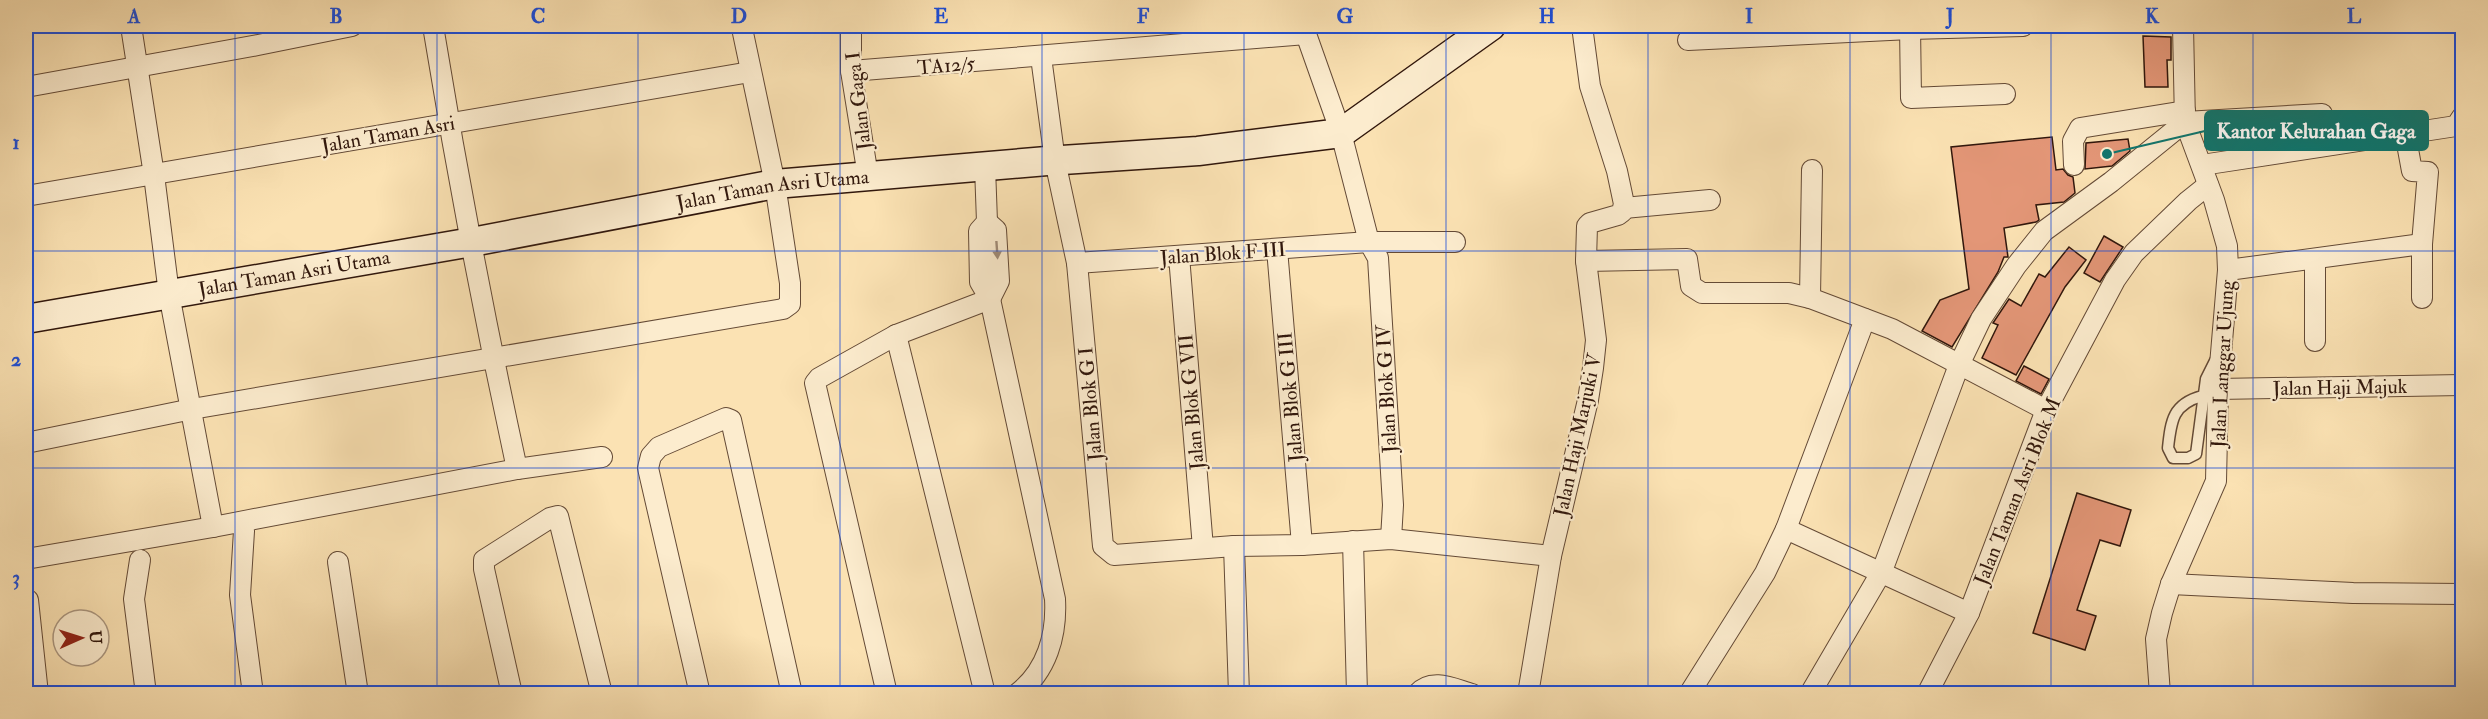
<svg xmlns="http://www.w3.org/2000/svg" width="2488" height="719" font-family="'IM FELL Double Pica',serif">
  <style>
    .building { fill: #e39677; stroke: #31170c; stroke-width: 1.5 }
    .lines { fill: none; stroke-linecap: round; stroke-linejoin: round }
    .lane-casing { stroke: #644a36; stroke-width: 13 }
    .street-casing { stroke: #644a36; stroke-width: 22 }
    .secondary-casing { stroke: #31170c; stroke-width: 31 }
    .lane { stroke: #fcecce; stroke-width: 10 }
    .street { stroke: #fcecce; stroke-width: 20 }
    .secondary { stroke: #fcecce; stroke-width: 28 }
    .oneway { fill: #a18c77 }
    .grid { fill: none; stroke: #1d4ed8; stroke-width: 1.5; stroke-opacity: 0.55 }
    .labels { text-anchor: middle; stroke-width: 4.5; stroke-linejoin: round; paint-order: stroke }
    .street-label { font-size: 20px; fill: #31170c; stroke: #fcecce }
    .leader { fill: none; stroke: #0f766e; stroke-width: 2 }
    .callout-dot { fill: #0f766e; stroke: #fcecce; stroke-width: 2 }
    .callout { fill: #0f766e; stroke: #0f766e; stroke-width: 2 }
    .callout-label { font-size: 21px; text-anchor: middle; font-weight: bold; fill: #fff }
    .neatline { fill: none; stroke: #1d4ed8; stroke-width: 2 }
    .grid-label { font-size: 20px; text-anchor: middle; font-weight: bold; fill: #1d4ed8 }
  </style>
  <rect width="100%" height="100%" fill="#fbe2b3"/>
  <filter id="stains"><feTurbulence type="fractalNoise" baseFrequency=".00333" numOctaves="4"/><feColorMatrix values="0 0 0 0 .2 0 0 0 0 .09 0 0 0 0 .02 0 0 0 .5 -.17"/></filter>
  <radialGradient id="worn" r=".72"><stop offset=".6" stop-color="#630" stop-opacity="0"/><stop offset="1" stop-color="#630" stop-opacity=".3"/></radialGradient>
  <g class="building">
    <polygon points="2143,36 2171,37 2171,60 2167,60 2168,87 2145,87"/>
    <polygon points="2052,137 2056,170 2063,169 2068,175 2073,177 2075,193 2064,202 2036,205 2039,220 2036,222 2004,228 2008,257 2004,257 1998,272 1952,347 1922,331 1940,300 1969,289 1951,147"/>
    <polygon points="2128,139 2130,151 2112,166 2085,169 2086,143"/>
    <polygon points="2104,236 2123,247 2100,282 2084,273"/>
    <polygon points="2069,247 2086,260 2065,287 2016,375 1982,358 1998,325 1993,323 2009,299 2021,306 2039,274 2045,277"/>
    <polygon points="2024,366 2049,379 2041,394 2016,381"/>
    <polygon points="2077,493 2131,510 2120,546 2100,540 2077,610 2096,616 2085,650 2033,633"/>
  </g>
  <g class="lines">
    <defs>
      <path id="lane" d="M2202,396c-29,8 -31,24 -34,52l5,10h15l8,-4 10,-75 10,-20"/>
      <g id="street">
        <polyline points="131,26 154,175 169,294 213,527"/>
        <path d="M433,26c24,148 52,296 84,443"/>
        <polyline points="851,26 851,71 868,176"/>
        <polyline points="1910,26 1911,98 2005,94"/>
        <polyline points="1306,34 1341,133 1369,242 1378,258 1393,505 1391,539"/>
        <polyline points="1688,40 1910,29 2023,26"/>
        <polyline points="1041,57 1055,161 1077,263 1103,546 1114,555 1234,546 1302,545 1391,539 1551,556"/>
        <polyline points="851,71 1306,34"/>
        <polyline points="26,87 258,45 352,26"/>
        <polyline points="2185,122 2322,114"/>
        <polyline points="2405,133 2412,171 2428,172 2422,244 2422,298"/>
        <polyline points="2074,165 2073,141 2080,128 2185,111"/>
        <polyline points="2202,165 2456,126 2462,117"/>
        <path d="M985,167l2,55 -8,9 1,51 10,17 65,300c2,36 -8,72 -38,95"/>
        <polyline points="26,196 750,72"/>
        <polyline points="1624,208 1710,200"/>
        <polyline points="1277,249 1302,545"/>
        <polyline points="1179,256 1203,548"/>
        <polyline points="1586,261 1687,259 1691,286 1702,293 1789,293 1810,298 1892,329 2046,410"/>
        <polyline points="1077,263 1369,242 1455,242"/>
        <polyline points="2228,270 2422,244"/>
        <polyline points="1810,298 1812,170"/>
        <polyline points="896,335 985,694"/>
        <polyline points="2315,341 2315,259"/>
        <polyline points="2218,389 2462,385"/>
        <polyline points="26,443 192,409 783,309 790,304 790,283 775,184 743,33"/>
        <polyline points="1786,529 1969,613"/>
        <polyline points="244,531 240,595 253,694"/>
        <polyline points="1353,541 1357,694"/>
        <polyline points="1234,546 1239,694"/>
        <polyline points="26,559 213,527 517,469 602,457"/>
        <polyline points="140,560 134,599 146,694"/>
        <polyline points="338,562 358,694"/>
        <polyline points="2171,584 2353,593 2462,594"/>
        <polyline points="28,600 38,694"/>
        <polyline points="512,694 484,569 484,560 550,518 558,516 602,694"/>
        <polyline points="700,694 648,468 651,456 659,447 726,418 731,420 792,694"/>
        <polyline points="887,694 815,383 819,378 896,335 990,299 999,281 996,230 987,222"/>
        <path d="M1417,694c15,-17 37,-5 55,0"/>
        <polyline points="1528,694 1551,556 1588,400 1593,368 1596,340 1586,261 1587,226 1590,223 1618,215 1622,212 1624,204 1617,171 1590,86 1582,26"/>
        <polyline points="1689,694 1765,573 1786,529 1865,319"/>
        <polyline points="1810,694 1882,571 1959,365 1981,319 2016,266 2044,231 2111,182 2185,122"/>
        <polyline points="1927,694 1969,613 2046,410 2115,280 2134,253 2188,201 2208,185"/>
        <polyline points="2160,694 2156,639 2162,613 2171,584 2216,481 2218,389 2228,270 2227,246 2214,200 2185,122 2183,26"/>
      </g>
      <g id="secondary">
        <path id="s1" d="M26,319l446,-77 303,-58 272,-23 151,-10 143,-18 150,-107"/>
      </g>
    </defs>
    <use href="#lane" class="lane-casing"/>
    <use href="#street" class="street-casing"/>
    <use href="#secondary" class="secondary-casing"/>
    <use href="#lane" class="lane"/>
    <use href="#street" class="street"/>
    <use href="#secondary" class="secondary"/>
  </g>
  <defs><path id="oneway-solid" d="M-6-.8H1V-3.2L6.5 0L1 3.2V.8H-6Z" transform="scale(1.5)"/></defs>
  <use class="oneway" href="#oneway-solid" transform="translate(997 250) rotate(86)"/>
  <path class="grid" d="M235,26v668M437,26v668M638,26v668M840,26v668M1042,26v668M1244,26v668M1446,26v668M1648,26v668M1850,26v668M2051,26v668M2253,26v668M26,251h2436M26,468h2436"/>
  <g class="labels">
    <g class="street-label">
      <text transform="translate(946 65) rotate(-5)" y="7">TA12/5</text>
      <text transform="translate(858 101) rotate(-97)" y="7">Jalan Gaga I</text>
      <text transform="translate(388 134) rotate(-10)" y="7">Jalan Taman Asri</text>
      <text dy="7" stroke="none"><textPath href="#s1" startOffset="758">Jalan Taman Asri Utama</textPath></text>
      <text transform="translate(1223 253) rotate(-4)" y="7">Jalan Blok F III</text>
      <text dy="7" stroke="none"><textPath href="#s1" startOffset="272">Jalan Taman Asri Utama</textPath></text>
      <text transform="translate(2222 364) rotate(-87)" y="7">Jalan Langgar Ujung</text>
      <text transform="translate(2340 387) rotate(-1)" y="7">Jalan Haji Majuk</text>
      <text transform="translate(1386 389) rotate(-93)" y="7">Jalan Blok G IV</text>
      <text transform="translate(1290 397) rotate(-95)" y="7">Jalan Blok G III</text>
      <text transform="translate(1191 402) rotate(-95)" y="7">Jalan Blok G VII</text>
      <text transform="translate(1090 404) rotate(-95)" y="7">Jalan Blok G I</text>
      <text transform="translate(1577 435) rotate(-78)" y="7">Jalan Haji Marjuki V</text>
      <text transform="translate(2017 491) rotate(-68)" y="7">Jalan Taman Asri Blok M</text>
    </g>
  </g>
  <path class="leader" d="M2107 154L2205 131"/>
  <circle class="callout-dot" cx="2107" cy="154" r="6"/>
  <rect class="callout" x="2205" y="111" width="223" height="39" rx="6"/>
  <g class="callout-label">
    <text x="2316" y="138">Kantor Kelurahan Gaga</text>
  </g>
  <rect width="2488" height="719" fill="none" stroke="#fbe2b3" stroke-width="66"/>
  <g transform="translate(81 638) rotate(87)"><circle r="28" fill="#fcecce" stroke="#ab9780" stroke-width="1.5"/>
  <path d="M0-4.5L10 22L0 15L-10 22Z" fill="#8f2418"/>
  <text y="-9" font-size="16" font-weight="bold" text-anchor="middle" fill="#31170c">U</text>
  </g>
  <rect x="33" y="33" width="2422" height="653" class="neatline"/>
  <g class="grid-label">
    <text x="134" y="23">A</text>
    <text x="336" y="23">B</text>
    <text x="538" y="23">C</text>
    <text x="739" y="23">D</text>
    <text x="941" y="23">E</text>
    <text x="1143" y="23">F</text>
    <text x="1345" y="23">G</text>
    <text x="1547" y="23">H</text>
    <text x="1749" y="23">I</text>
    <text x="1950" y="23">J</text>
    <text x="2152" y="23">K</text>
    <text x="2354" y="23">L</text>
    <text x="16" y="149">1</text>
    <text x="16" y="366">2</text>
    <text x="16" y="584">3</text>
  </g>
  <rect width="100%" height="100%" filter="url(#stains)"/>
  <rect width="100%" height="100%" fill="url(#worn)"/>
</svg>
